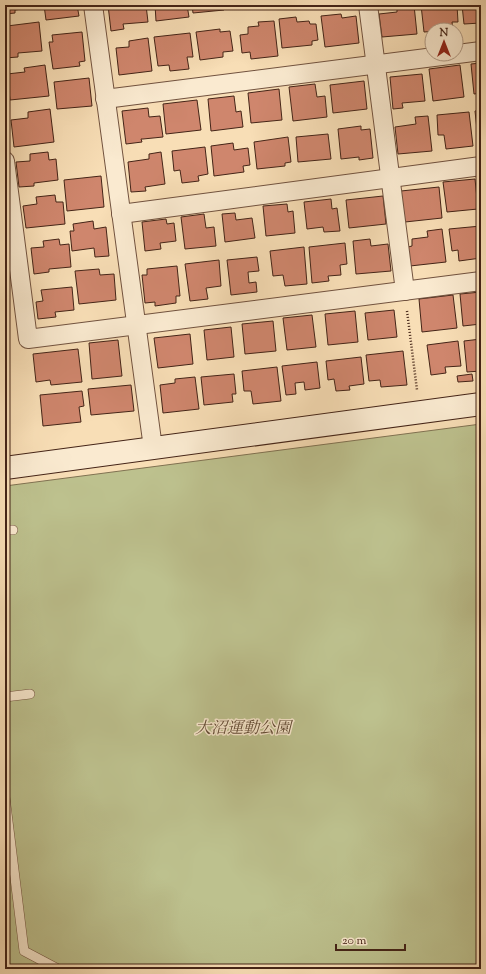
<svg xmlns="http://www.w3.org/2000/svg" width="486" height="974" font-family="'Sorts Mill Goudy','Noto Serif JP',serif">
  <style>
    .green { fill: #bdc18e; stroke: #807252 }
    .building { fill: #cf866d; stroke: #442417 }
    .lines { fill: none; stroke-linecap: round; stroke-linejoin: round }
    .lane-casing { stroke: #71523f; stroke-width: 10 }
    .street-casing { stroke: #71523f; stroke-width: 20 }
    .secondary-casing { stroke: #442417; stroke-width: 24 }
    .path { stroke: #442417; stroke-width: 2.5; stroke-dasharray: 1 2; stroke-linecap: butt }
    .lane { stroke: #faead0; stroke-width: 9 }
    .street { stroke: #faead0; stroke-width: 18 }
    .secondary { stroke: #faead0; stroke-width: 22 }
    .labels { text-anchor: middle; stroke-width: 3; stroke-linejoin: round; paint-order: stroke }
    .park-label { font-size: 16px; font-style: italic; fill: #624b35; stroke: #faead0 }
  </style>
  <rect width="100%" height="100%" fill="#f8deb6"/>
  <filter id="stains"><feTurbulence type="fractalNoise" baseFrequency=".005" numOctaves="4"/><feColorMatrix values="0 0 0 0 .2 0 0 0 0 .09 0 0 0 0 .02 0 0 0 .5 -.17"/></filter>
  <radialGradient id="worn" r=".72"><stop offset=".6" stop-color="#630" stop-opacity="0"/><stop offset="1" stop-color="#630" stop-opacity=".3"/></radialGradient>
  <polygon class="green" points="481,424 481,969 5,969 5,486"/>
  <g class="building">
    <polygon points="5,5 36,5 36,7 15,10 15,13 5,14"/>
    <polygon points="44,5 77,5 79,16 46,20"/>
    <polygon points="108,5 146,5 148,22 123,24 124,29 111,31"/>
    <polygon points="155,5 187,5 189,17 156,21"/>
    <polygon points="192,5 223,5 224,10 193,13"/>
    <polygon points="233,5 264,5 264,6 234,9"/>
    <polygon points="414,5 417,34 382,37 379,14 397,12 397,6"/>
    <polygon points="421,5 457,5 458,22 452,22 453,30 424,32"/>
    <polygon points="462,5 481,5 481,23 464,24"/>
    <polygon points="341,14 342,18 356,16 359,43 325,47 321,16"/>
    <polygon points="296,17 297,22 309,21 310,24 316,24 318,40 312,41 312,45 282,48 279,19"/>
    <polygon points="274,21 278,56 251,59 250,52 242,53 240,35 248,34 248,27 259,26 258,22"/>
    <polygon points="39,22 42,51 18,53 18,57 5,58 7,26"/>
    <polygon points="220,29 220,32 230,31 233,51 223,52 223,57 200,60 196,32"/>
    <polygon points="82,32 85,61 79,62 80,66 53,69 49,42 53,42 52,35"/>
    <polygon points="190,33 193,57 187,57 189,69 170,71 169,65 158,66 154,37"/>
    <polygon points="148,38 152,71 119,75 116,48 129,47 129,41"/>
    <polygon points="481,63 481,93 474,94 471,64"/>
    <polygon points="45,65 49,96 10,100 7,74 25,72 24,68"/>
    <polygon points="460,65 464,97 433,101 429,69"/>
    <polygon points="422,74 425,101 402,103 403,108 393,109 390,77"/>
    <polygon points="89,78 92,106 57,109 54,82"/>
    <polygon points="364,81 367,109 333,113 330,85"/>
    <polygon points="315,84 317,97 325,96 327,117 293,121 289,87"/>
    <polygon points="279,89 282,120 251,123 248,93"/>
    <polygon points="234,96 236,112 241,111 243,127 211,131 208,99"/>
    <polygon points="197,100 201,130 166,134 163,104"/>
    <polygon points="148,108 149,117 160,116 163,137 143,139 141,139 142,142 126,144 122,111"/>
    <polygon points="50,109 54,142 14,147 11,120 28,118 28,112"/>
    <polygon points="481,110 481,139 478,139 475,111"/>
    <polygon points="469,112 473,146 446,149 444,135 438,135 437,115"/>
    <polygon points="428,116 432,151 398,154 395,127 416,124 415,117"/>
    <polygon points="361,126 361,130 370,129 373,158 359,160 359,157 341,159 338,129"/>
    <polygon points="328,134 331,159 298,162 296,137"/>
    <polygon points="288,137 291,162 285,163 285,166 257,169 254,142"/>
    <polygon points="233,143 234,150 248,148 250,165 243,166 244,172 214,176 211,146"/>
    <polygon points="205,147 208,174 198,176 199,181 182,183 180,170 174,171 172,151"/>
    <polygon points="48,152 49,160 56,159 58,180 34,183 34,186 19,187 16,162 30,161 30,154"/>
    <polygon points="161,152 165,184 145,187 146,191 131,192 128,162 149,159 149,154"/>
    <polygon points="101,176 104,207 67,211 64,180"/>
    <polygon points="475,179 478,209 447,212 443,182"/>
    <polygon points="439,187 442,218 405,222 401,191"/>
    <polygon points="55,195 56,202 63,202 65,224 26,228 23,206 37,204 36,197"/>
    <polygon points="383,196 386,224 349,228 346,200"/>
    <polygon points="331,199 332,209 337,208 340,231 324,232 323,227 307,229 304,202"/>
    <polygon points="287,204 288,212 293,211 295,233 266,236 263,206"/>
    <polygon points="235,213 236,220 252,218 255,238 225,242 222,214"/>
    <polygon points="204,214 206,228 214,227 216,246 185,249 181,217"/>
    <polygon points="166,219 167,224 174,223 176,241 160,243 161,249 145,251 142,222"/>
    <polygon points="93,221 94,229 106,227 109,256 95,257 94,248 72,251 70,231 74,231 73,224"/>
    <polygon points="481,226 481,258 459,261 458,250 452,251 449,229"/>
    <polygon points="442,229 446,262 410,266 408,247 412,246 412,239 428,237 427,231"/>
    <polygon points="59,239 60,245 69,244 71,267 49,269 49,272 34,274 31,248 44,247 43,241"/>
    <polygon points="370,239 371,246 388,244 391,271 356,274 353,241"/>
    <polygon points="345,243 347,264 340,265 341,275 328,276 329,281 312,283 309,247"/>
    <polygon points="304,247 307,284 285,286 283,275 273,276 270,251"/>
    <polygon points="257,257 259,271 248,272 249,283 256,282 257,292 231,295 227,260"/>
    <polygon points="219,260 221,286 206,288 208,299 190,301 185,264"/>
    <polygon points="177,266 180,296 176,296 176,303 155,306 155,302 145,303 142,275 147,275 147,269"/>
    <polygon points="99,269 100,275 114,274 116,300 79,304 75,271"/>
    <polygon points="72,287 74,310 55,312 56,317 38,319 36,302 43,301 41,290"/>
    <polygon points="481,292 481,324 463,326 460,294"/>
    <polygon points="453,295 457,328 422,332 419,299"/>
    <polygon points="394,310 397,337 368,340 365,313"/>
    <polygon points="355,311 358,342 328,345 325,314"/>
    <polygon points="312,315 316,347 287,350 283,318"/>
    <polygon points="273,321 276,351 245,354 242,324"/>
    <polygon points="231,327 234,357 207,360 204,330"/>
    <polygon points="190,334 193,364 158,368 154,338"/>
    <polygon points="481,339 481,371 467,372 464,341"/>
    <polygon points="118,340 122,376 92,379 89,343"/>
    <polygon points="458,341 461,366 445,367 446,373 431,375 427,345"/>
    <polygon points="78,349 82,382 51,385 50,380 36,382 33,354"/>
    <polygon points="403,351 407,385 381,387 380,380 369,381 366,355"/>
    <polygon points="361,357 364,384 349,386 350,390 336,391 334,379 328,380 326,361"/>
    <polygon points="317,362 320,388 305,390 304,382 295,383 296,394 286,395 282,366"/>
    <polygon points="277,367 281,401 253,404 251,391 244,391 242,371"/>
    <polygon points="234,374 236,394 232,394 233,402 204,405 201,377"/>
    <polygon points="472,374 473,381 458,382 457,376"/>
    <polygon points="195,377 199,409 163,413 160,385 175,383 175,379"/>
    <polygon points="131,385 134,411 91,415 88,389"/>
    <polygon points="82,391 84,406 79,407 81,422 43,426 40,395"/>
  </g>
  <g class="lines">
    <defs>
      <g id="lane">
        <polyline points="5,530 13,530"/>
        <polyline points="5,697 30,694"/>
        <polyline points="5,797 24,951 58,969"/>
      </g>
      <g id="street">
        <polyline points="93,5 153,448"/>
        <polyline points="368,5 405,291"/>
        <polyline points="105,99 481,51"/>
        <polyline points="5,161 28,339 481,281"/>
        <polyline points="121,214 481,166"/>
      </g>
      <polyline id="secondary" points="5,468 481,404"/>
    </defs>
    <use href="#lane" class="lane-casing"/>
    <use href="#street" class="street-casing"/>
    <use href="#secondary" class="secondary-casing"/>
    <polyline class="path" points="407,311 417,390"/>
    <use href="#lane" class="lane"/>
    <use href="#street" class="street"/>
    <use href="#secondary" class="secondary"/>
  </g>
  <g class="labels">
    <g class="park-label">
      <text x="243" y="733">大沼運動公園</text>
    </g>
  </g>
  <rect width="486" height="974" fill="none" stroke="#f8deb6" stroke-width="20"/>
  <rect x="6" y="6" width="474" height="962" fill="none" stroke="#442417" stroke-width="2"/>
  <rect x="10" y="10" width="466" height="954" fill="none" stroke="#442417"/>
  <g transform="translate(444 42)"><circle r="19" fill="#faead0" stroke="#b19b86"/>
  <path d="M0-3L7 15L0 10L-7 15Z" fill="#8f2418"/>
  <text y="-6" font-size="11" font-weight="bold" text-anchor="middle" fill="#442417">N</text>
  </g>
  <path d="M336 944v6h69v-6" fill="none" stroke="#442417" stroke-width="2"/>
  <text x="342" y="944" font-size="12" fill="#442417" stroke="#faead0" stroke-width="3" paint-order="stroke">20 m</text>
  <rect width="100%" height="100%" filter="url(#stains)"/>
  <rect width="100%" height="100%" fill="url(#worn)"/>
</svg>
